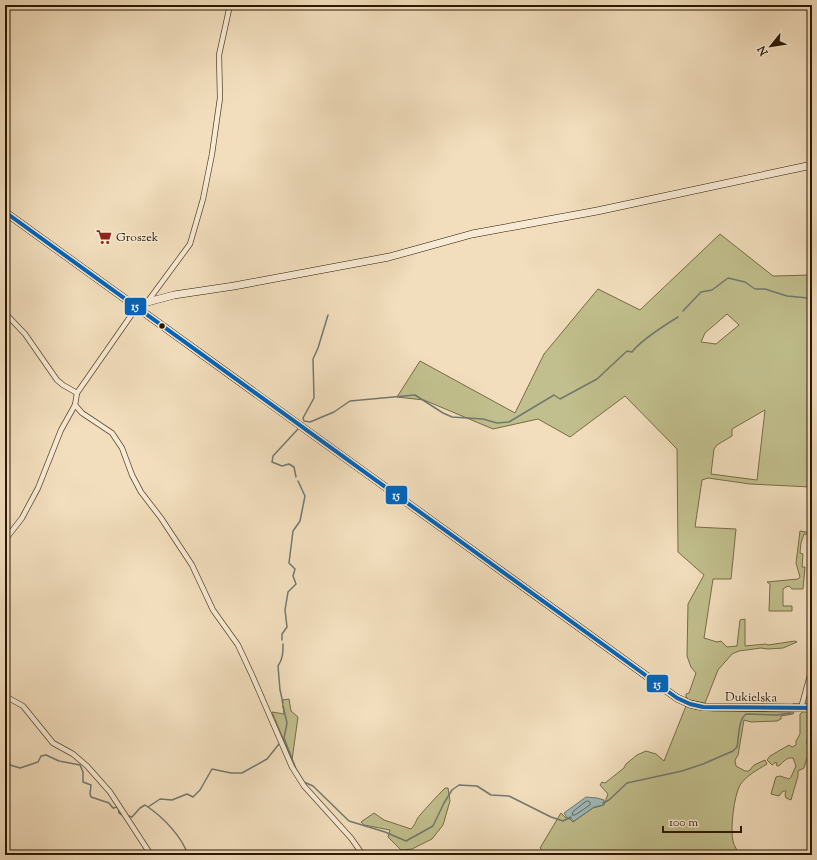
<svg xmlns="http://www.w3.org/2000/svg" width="817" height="860" font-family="'Sorts Mill Goudy',serif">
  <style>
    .green { fill: #c1bf8d; stroke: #766c46; fill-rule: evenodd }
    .water { fill: #9fbabb; stroke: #707970 }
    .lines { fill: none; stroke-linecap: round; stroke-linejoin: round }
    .shore { stroke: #64695e; stroke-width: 1 }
    .stream { stroke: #707970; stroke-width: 1.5 }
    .street-casing { stroke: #5c4a2f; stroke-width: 6 }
    .secondary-casing { stroke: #2a1800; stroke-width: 8 }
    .street { stroke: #f7ead4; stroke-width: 4.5 }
    .secondary { stroke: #f7ead4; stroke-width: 7 }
    .bus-1-casing { stroke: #f7ead4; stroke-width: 7 }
    .bus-1 { stroke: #0065bd; stroke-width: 4 }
    .bus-dot { fill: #2a1800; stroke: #f7ead4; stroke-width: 1.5 }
    .labels { text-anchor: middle; stroke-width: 3; stroke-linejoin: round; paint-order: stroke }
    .poi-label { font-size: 12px; fill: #2a1800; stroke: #f7ead4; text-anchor: start }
    .street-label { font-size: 12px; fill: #2a1800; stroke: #f7ead4 }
    .line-badge { stroke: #f7ead4; stroke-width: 1.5 }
    .badge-label { font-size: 11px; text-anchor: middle; font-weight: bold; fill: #fff }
  </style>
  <rect width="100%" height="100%" fill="#f2debd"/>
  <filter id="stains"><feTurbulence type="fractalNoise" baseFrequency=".005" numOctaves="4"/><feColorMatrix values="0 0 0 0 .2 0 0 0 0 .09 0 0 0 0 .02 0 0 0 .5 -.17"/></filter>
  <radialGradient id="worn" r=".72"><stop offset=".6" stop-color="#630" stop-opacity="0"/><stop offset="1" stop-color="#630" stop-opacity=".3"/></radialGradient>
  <g class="green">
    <path d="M720,234l53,42 39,-1v204l-1,8 -61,-3 -42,-6 -6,2 -7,47 41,2 -5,50h-18l-9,59 13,4 4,-1 6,6 10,-1 3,-26 5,-1v27l21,-2 2,1 27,-4 2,1 -14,6 -15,1 -7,-1 -22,3 -7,3 -14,16 -13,33 -16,-3 -3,-3v-3l3,-1 7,-20 -5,-6 -4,-11 1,-52 16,-29 -26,-23 -1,-103 -52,-53 -55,41 -32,-18 -45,10 -69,-29 -27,-3 23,-36 95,52 29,-59 54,-65 42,21zM727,314l12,11 -23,19 -15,-2 4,-9zM765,410l-8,70 -46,-6 3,-25 3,-4 15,-9v-7z"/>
    <polygon points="800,531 812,533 812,535 804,534 801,543 800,553 803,554 802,567 805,567 803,589 792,589 789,586 786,587 783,589 783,606 792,606 792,611 769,611 770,584 767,582 798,579 800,577 796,563"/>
    <polygon points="289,699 291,711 298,717 292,760 272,712 284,714 282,700"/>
    <path d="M686,706l9,3 19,2 80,1 -1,2 -12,2v3l-4,2 -26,1 -7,-2 -6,35 -3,5 1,6 9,5h4l5,-6 11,-5 2,4c-10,6 -21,12 -27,21 -6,11 -10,44 -7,56 1,5 4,9 7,14h-193l-7,-7 21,-35 5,5 4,1 3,3 20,-14 11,-3 4,-11 -8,-9 2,-3 3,1 19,-15 2,-4 11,-9 9,-4 10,3 8,7z"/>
    <path d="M802,712h10v28h-5v4l5,1v2l-6,14 -2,7 -6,3v5l-7,24 -5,-2 -1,-3 1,-4h-3l-4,5 -8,-2 5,-17 4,-1 9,3 2,-2 5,-11 -3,-8c-6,-1 -9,3 -14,8h-2l-1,-4 -4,3 -5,-5 3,-4 19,-11 3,2 4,-2v-4l4,-7v-20z"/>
    <path d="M445,788h3l2,13 -7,24 -11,14 -20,10 -11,1 -13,-13 2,-7 -26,-5 -3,-3 13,-9 10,7 27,9c5,-5 5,-10 9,-14 8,-9 16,-18 25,-27z"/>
  </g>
  <polygon class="water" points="586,797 597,798 604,800 603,805 594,807 574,821 570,818 567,818 564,813"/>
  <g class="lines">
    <polygon class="shore" points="587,801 590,802 590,805 575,815 572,815 573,812"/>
    <g class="stream">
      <polyline points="683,311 701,292 712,290 728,278 745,282 755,289 765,289 787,296 808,298 812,291"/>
      <path d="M328,315l-10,33 -5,11 1,39 -11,20 1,3 6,1 24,-10 16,-11 65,-6 28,18 9,4 31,2 14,4 12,-1 45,-27 6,4 37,-20 30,-28 5,1c9,-12 33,-27 46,-35"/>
      <polyline points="296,477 294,467 289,464 282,466 272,462 273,456 298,429"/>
      <polyline points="282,640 282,634 287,627 285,610 288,592 296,584 293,576 295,569 289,563 293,531 300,521 305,496 298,481"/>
      <path d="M283,644c0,8 0,15 -5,22l2,24 3,13"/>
      <polyline points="793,704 800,704"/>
      <polyline points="804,704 812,704"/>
      <polyline points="283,706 287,723 284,738 296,769 304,782 313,786 349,821 385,832 406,841 433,826 444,803 452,790 459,785 477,786 491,795 509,796 551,817 563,821 571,817"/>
      <polyline points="5,755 7,755 10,765 20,768 38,762 41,756 46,755 59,761 80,765 83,772 83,782 91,785 90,794 91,797 109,803 113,808 118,807 119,813 124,816"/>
      <path d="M603,803l6,-3 18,-17 55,-12 21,-7 30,-13 4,-4c2,-10 1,-27 9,-33l31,1 14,-2"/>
      <path d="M148,807c16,11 34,30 40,48"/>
      <polyline points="129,816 132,817 140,808 145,805 148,807 160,799 172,800 187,794 193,797 200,790 212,769 231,773 242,773 267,759 279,744"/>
    </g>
    <defs>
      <g id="street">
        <polyline points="148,301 190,244 203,199 212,154 220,98 219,55 230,5"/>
        <polyline points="5,313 25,334 57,380 63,385 77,393"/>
        <polyline points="75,405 82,413 112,433 122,448 132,475 141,492 161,518 192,565 213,610 238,645 252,675 292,767 304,786 351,838 363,855"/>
        <polyline points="5,540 22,518 38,488 61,430 75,405 77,393 137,307"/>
        <polyline points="5,696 23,706 53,743 73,754 87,766 110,792 151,855"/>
        <polyline points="801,708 812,668"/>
      </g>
      <g id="secondary">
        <polyline points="5,212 677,698 690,704 703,707 812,708"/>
        <polyline points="137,307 140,304 174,295 234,286 389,257 472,234 597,211 812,165"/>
      </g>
    </defs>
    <use href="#street" class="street-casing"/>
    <use href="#secondary" class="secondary-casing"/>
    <use href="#street" class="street"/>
    <use href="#secondary" class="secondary"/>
    <defs>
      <polyline id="bus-1" points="5,212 677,698 690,704 703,707 812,708"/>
    </defs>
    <use href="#bus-1" class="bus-1-casing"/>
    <use href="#bus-1" class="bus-1"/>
  </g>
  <defs>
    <symbol id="supermarket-bare" viewBox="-9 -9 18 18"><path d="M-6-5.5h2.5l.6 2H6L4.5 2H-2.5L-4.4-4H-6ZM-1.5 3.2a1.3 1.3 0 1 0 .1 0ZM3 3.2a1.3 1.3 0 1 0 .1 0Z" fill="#8f2418" stroke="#f7ead4" stroke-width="2.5" paint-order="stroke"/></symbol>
  </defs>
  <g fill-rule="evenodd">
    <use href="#supermarket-bare" x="93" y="226" width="22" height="22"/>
  </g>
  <circle class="bus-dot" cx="162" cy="326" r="3.5"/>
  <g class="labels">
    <g class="poi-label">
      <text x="116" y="241">Groszek</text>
    </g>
    <g class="street-label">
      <text transform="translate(751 697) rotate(1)" y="4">Dukielska</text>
    </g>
  </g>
  <g class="line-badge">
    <rect x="124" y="297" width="23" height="19" rx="4" fill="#0065bd"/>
    <rect x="385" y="485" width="23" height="20" rx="4" fill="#0065bd"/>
    <rect x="646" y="674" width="23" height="19" rx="4" fill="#0065bd"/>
  </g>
  <g class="badge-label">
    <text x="135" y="310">15</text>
    <text x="396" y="499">15</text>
    <text x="657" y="688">15</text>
  </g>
  <rect width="817" height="860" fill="none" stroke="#f2debd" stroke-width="20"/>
  <rect x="6" y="6" width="805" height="848" fill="none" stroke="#2a1800" stroke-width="2"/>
  <rect x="10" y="10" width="797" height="840" fill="none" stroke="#2a1800"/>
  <g transform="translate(771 46) rotate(240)" stroke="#f7ead4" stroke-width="3" paint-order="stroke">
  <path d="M0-3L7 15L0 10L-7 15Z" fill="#2a1800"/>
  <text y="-6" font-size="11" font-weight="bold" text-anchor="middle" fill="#2a1800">N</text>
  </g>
  <path d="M663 826v6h78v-6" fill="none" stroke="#2a1800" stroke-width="2"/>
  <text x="669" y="826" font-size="12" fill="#2a1800" stroke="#f7ead4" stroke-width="3" paint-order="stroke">100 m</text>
  <rect width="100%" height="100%" filter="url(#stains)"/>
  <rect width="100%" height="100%" fill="url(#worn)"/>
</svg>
